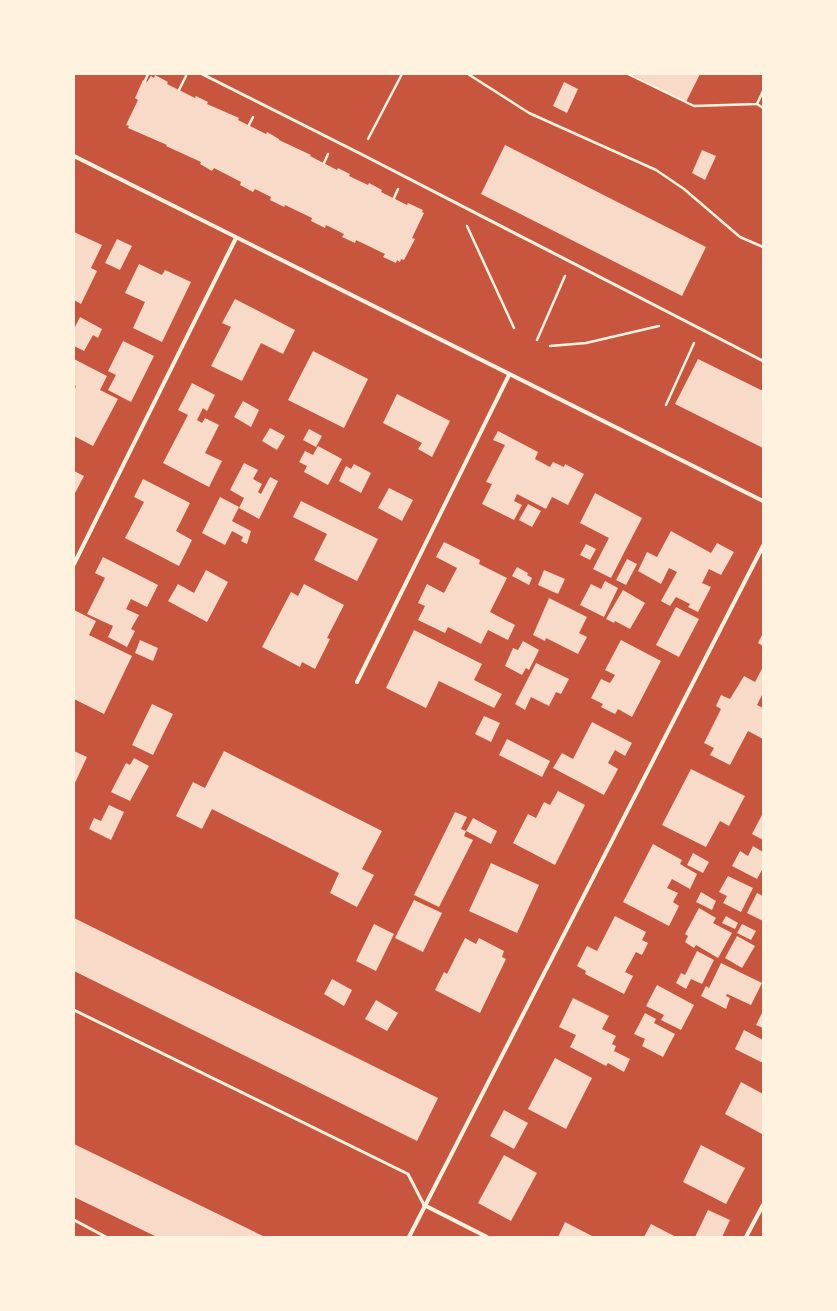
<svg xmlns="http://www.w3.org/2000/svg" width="837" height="1311" font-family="Spectral,serif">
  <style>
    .building { fill: #f7dbc8 }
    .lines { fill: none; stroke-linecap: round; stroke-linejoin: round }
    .path { stroke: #fff3e0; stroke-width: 2.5 }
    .service { stroke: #fff3e0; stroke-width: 3 }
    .minor { stroke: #fff3e0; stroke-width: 4 }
  </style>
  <rect width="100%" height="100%" fill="#c8553d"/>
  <g class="building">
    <polygon points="631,74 700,74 686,102"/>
    <polygon points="155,75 168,82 167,84 195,98 196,96 208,102 207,104 239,118 238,120 266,134 267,132 279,139 279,140 311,155 310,156 337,170 338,168 350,174 349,176 368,185 369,183 382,190 381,192 407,205 408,203 423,210 422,212 424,213 412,238 415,239 404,260 401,259 400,262 397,260 396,263 383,257 385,254 356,240 355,243 342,237 344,234 326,225 325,228 311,221 312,218 285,205 284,207 270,200 271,197 255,189 253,192 240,185 241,182 214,168 212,171 200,164 201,162 166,146 167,145 128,128 129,126 126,125 138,100 135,98 143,80 147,82 151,76 154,78"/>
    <polygon points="564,82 578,89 567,113 553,106"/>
    <polygon points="505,145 706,247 682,296 481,194"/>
    <polygon points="702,150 716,156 705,180 692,173"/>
    <polygon points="74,232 102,245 91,268 97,271 81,304 74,300"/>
    <polygon points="117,239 132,246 120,270 105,263"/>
    <polygon points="139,264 162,275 165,270 191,282 162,342 133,328 145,302 125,293"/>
    <polygon points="235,299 295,330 283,354 261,343 242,381 211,366 231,327 222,323"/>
    <polygon points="80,317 102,329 98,338 93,335 84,351 74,346 74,329"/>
    <polygon points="123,341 154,356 131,402 108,390 116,375 108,371"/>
    <polygon points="313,351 368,379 344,428 288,400"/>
    <polygon points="74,359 107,376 100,390 118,399 93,446 74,436 74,391 76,386 74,385"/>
    <polygon points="698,359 763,391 763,448 675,404"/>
    <polygon points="192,383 215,395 207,411 203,408 197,420 202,423 205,418 219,425 205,453 222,461 209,487 163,463 188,415 178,410"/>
    <polygon points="397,394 450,421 432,457 418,449 422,443 383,423"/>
    <polygon points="243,401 259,410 251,427 234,417"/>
    <polygon points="270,428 285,436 277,450 262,441"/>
    <polygon points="309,429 322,436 316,447 303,440"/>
    <polygon points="498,431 538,452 535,459 550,467 553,462 564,467 565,464 584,474 568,505 552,497 546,509 517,494 514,501 522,505 514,520 482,504 492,484 486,482 505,445 493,440"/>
    <polygon points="318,446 342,459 328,485 304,472 307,466 299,462 305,451 313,455"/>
    <polygon points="244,463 258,470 253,479 262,484 258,492 261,494 270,477 278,481 259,519 239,508 244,498 230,490"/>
    <polygon points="354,464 371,473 361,493 339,481 346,466 351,469"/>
    <polygon points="74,471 84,476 74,495"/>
    <polygon points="143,479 190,503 176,531 192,540 179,566 125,538 144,502 134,497"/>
    <polygon points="389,488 413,500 402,521 378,508"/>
    <polygon points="595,493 642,518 611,578 593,569 609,538 580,523"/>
    <polygon points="220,497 239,507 232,521 251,531 247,544 241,541 243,537 232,531 225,545 202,533"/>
    <polygon points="301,501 378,539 357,581 314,560 327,534 293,517"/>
    <polygon points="528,504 541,511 532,527 519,520"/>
    <polygon points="671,531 711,553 717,543 734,552 721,575 709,569 702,583 711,587 698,612 688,607 690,604 676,597 670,606 661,601 677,572 669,568 661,584 638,571 647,552 657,557"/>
    <polygon points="444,542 480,560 479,564 507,578 490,612 515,625 508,640 488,630 481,644 448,627 445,633 418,620 425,606 418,603 427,584 444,593 457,568 436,557"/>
    <polygon points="586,544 596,549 590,560 580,555"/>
    <polygon points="103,557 158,585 147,607 131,599 126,609 139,615 131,629 135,631 127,647 108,637 113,626 87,614 105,578 95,573"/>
    <polygon points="627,559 637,564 626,585 616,580"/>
    <polygon points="517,567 528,573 527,575 532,578 529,585 512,576"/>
    <polygon points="206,570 228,582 207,622 168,601 178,584 194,593"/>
    <polygon points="544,570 565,579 558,594 538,585"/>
    <polygon points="605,581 618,588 604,617 580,605 591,584 601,589"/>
    <polygon points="304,584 344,605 327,638 330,639 315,669 302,662 300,667 262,647 291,592 298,596"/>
    <polygon points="623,590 645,603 630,629 615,621 614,623 606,619"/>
    <polygon points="549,598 587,617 579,633 587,637 578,654 546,638 545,641 533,635"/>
    <polygon points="676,607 699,619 679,657 656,645"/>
    <polygon points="74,610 96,621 89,635 132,656 104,714 74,699"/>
    <polygon points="414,630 482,664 474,680 502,694 494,708 439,681 426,708 386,688"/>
    <polygon points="763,633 763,646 758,643"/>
    <polygon points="140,640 158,648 153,661 135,653"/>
    <polygon points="621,640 661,661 632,717 618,709 615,714 601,707 603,704 591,698 601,679 610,683 615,675 605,670"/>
    <polygon points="523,641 539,650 529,670 526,668 522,675 505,666 513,648 518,650"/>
    <polygon points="536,663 569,679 561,694 556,692 549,706 531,697 525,710 515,704"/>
    <polygon points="763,667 763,693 757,705 763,708 763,739 748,731 730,765 710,755 714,748 704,743 721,709 716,706 721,695 730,699 744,676 755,682"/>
    <polygon points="152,704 173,714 153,755 132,745"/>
    <polygon points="484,716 500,723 491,742 475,734"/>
    <polygon points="592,722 632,743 625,756 615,750 608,763 618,769 604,795 553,768 562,753 573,759"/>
    <polygon points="507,739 550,761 542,777 499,755"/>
    <polygon points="74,751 87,757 74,785"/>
    <polygon points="224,751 382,831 362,869 374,875 357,907 330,893 339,873 212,809 202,829 176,816 193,782 205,788"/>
    <polygon points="134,758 149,766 130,801 111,792 126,763 130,765"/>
    <polygon points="691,769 745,796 729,826 720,821 706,847 662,825"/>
    <polygon points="558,791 585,805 555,865 513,843 528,814 536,818 544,802 550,805"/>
    <polygon points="109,805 124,812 111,840 89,829 94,818 101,821"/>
    <polygon points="455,812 467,817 461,829 466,831 473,818 497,831 491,844 466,831 464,836 473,840 439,907 414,895"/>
    <polygon points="763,813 763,840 752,834"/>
    <polygon points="653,844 682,860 680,864 697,874 690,889 672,879 667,888 678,893 673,902 679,906 669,926 623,902"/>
    <polygon points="753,846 763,852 763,868 757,879 732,866 740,851 748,856"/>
    <polygon points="693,853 709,862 703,873 687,865"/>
    <polygon points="491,863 539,885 517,933 469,911"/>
    <polygon points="728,876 753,888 741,912 723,903 727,896 719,892"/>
    <polygon points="701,892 716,901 712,910 696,902"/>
    <polygon points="757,893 763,896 763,921 747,913"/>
    <polygon points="414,900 442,913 423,952 395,938"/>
    <polygon points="699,908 716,918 713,923 732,933 718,958 696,945 694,948 685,942 688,936 685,934"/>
    <polygon points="615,916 646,932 642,940 648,943 642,955 636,952 625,972 633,976 624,994 585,974 586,971 577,966 587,946 597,951"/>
    <polygon points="726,916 738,923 735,929 722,923"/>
    <polygon points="74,918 438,1098 417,1141 74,971"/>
    <polygon points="374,924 394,934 376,971 356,961"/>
    <polygon points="742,924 756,931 751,940 737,933"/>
    <polygon points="737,936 755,946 742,968 725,958"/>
    <polygon points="465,938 476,944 479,938 504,951 502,957 506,959 480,1013 435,990 444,972 447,974"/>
    <polygon points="697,951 714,960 702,984 691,979 686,989 676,983 681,973 685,975"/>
    <polygon points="721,963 762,983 751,1005 727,994 726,996 730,998 726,1009 701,996 706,986 709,988"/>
    <polygon points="332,979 352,990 344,1006 324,994"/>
    <polygon points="657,985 694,1005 681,1030 661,1020 664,1015 646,1006"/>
    <polygon points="573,998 609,1016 602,1029 616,1036 612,1044 616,1046 614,1051 630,1059 624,1072 608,1063 606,1066 570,1047 576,1035 559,1027"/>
    <polygon points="376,1000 398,1013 387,1031 365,1019"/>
    <polygon points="763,1011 763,1028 756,1025"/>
    <polygon points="645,1013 656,1019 654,1023 675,1034 663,1057 642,1046 645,1039 634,1034"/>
    <polygon points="744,1030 763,1040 763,1063 735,1049"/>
    <polygon points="555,1058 592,1078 566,1129 528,1109"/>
    <polygon points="741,1082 763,1094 762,1134 725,1114"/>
    <polygon points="504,1110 528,1123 514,1149 490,1136"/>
    <polygon points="74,1144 265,1237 157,1237 74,1197"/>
    <polygon points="701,1145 745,1168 726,1204 683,1182"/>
    <polygon points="504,1155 537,1173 511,1221 478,1203"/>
    <polygon points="708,1210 730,1220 722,1237 695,1237"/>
    <polygon points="565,1222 594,1237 558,1237"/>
    <polygon points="651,1224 676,1237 644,1237"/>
  </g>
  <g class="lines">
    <g class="path">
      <polyline points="468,74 529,113 656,170 684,189 740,237 763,247"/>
      <polyline points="628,74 694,106 757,104 763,91"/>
      <polyline points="145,81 148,74"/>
      <polyline points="179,90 186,76"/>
      <polyline points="757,104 763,108"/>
      <polyline points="249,125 253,117"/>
      <polyline points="368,139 402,74"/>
      <polyline points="324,163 328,154"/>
      <polyline points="394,198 398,189"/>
      <polyline points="467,226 514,328"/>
      <polyline points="537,340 565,276"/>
      <polyline points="550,346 586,343 659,326"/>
      <polyline points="666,405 694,343"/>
    </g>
    <g class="service">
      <polyline points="202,74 361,154 763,361"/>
      <polyline points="74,1010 408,1174 424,1205"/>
      <polyline points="74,1220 106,1237"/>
    </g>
    <g class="minor">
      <polyline points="74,156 763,501"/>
      <polyline points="74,564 236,238"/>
      <polyline points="357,682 509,375"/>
      <polyline points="424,1205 487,1237"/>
      <polyline points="409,1237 763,546"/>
      <polyline points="746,1237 763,1205"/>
    </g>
  </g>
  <rect width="837" height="1311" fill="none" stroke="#fff3e0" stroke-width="150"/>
</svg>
